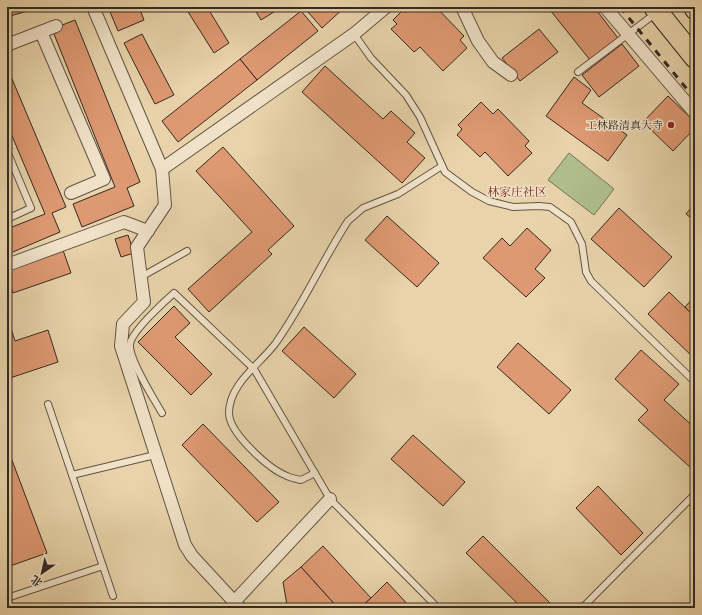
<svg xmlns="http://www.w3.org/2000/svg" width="702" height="615" font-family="'Libre Caslon Text','Noto Serif SC',serif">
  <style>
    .green { fill: #b0be8d; stroke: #727458 }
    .building { fill: #de9972; stroke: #342923 }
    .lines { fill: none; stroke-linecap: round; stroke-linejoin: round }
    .service-casing { stroke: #615445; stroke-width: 8 }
    .minor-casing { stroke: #615445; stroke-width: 14 }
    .trunk-casing { stroke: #342923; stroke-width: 22 }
    .service { stroke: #f0e2c8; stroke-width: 6 }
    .minor { stroke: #f0e2c8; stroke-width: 12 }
    .trunk { stroke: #e8d3aa; stroke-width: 20 }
    .rail { stroke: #342923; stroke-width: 3; stroke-dasharray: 7 7; stroke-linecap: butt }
    .poi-dot { fill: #8f2418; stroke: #f0e2c8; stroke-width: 1.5 }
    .labels { text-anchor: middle; stroke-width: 3; stroke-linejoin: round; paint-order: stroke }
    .poi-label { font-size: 11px; fill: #342923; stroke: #f0e2c8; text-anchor: end }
    .neighbourhood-label { font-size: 12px; fill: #7a1f14; stroke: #f0e2c8 }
  </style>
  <rect width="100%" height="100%" fill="#e8d3aa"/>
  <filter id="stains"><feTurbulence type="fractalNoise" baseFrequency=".005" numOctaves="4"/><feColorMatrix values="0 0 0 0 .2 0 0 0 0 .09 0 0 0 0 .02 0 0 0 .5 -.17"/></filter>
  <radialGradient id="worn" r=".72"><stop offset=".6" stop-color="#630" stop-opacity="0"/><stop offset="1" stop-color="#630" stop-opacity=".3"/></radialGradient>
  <polygon class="green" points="569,153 614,189 594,215 548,180"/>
  <g class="building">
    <polygon points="7,7 41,7 7,17"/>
    <polygon points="108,7 139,7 144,20 118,31"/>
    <polygon points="185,7 207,7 229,43 214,53"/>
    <polygon points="253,7 275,7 277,10 261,20"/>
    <polygon points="314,7 345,7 322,28 308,12"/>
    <polygon points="406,7 428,8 436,7 464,36 460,40 467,48 443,71 420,47 414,52 391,29 397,24 393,20"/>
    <polygon points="554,7 594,7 618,38 590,60 550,10"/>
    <polygon points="301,11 318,31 257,80 240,59"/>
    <polygon points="75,20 140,182 127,188 134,206 82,227 73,204 115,187 52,29"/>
    <polygon points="539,29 558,52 520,81 502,58"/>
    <polygon points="142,34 174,95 155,104 124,43"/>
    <polygon points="622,44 639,66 599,97 582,75"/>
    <polygon points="240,59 257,80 178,142 162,121"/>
    <polygon points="325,66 383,119 391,111 415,133 407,142 425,158 402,183 302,92"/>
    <polygon points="7,67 66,207 52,213 60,232 8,254 7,229 45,214 7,124"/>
    <polygon points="574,77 591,90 582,103 627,135 608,161 546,116"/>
    <polygon points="668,96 695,122 695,128 673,151 643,122"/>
    <polygon points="481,102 493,114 498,109 529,141 525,146 532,153 508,176 485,152 480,157 457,135 462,129 458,125"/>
    <polygon points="223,147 294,226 268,250 272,254 209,312 188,289 252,232 196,171"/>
    <polygon points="695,203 695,221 686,214"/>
    <polygon points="619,208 672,257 644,287 591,239"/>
    <polygon points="387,216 439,263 417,287 365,240"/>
    <polygon points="527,228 551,250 535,269 545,278 526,297 483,258 502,238 510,246"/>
    <polygon points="128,235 134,253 121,257 115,239"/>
    <polygon points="63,250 71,273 13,293 7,276 7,269"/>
    <polygon points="669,292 695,317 694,358 648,314"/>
    <polygon points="695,296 695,317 685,307"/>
    <polygon points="174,306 190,323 175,337 212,374 191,395 138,342"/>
    <polygon points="7,315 15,341 48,330 58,362 7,379"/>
    <polygon points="304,327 356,374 334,398 282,351"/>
    <polygon points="518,343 571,390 549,414 497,367"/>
    <polygon points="641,350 679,384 664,400 695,428 695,463 691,468 638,420 648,410 615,379"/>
    <polygon points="203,424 279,502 257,522 182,445"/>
    <polygon points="413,435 465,482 443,506 391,459"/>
    <polygon points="7,447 47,553 10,566 7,557"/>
    <polygon points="598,486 643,533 621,555 576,508"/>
    <polygon points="483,536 555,608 522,608 466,553"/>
    <polygon points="323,546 371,598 360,608 338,608 301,567"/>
    <polygon points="301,567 338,608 290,608 287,605 283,582"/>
    <polygon points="387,582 411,608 360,608 371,598"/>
    <polygon points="99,603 100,608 66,608"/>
  </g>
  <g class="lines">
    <defs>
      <g id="service">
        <polyline points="354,34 371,58 406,95 420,117 445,172 472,192 489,201 513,207 539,206 550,207 571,222 582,244 586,272 591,281 695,382"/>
        <polyline points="578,72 656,13"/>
        <polyline points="7,151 31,208 7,219"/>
        <polyline points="141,277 187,251"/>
        <polyline points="48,404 113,596"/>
        <path d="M162,413c-8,-14 -34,-55 -32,-69 2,-13 34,-42 44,-51l80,76 76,130 108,109"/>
        <path d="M315,473l-14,7c-4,-1 -10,-2 -14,-4 -18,-7 -58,-43 -58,-63 0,-29 30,-48 46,-69 28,-39 47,-83 73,-123l15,-13 35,-14 44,-28"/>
        <polyline points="72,475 155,455"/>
        <polyline points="7,598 103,566"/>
        <polyline points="582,608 695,494"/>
      </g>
      <g id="minor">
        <polyline points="93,7 162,169 165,205 137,247 144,302 123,324 121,346 185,545 192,556 240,608"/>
        <polyline points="462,7 478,41 493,62 511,75"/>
        <polyline points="605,7 695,113"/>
        <polyline points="41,32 104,179 71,193"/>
        <polyline points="7,45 56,26"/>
        <polyline points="162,169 354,34 386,7"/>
        <polyline points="7,265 124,222 148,231"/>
        <polyline points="234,602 330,499"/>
      </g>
      <g id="trunk">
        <polyline points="654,7 695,58"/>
        <polyline points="694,7 695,9"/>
      </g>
    </defs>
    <use href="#service" class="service-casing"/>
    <use href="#minor" class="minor-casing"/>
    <use href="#trunk" class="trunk-casing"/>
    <use href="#service" class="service"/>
    <use href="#minor" class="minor"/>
    <use href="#trunk" class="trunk"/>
    <polyline class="rail" points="620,7 695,99"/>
  </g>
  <circle class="poi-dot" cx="671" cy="125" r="4"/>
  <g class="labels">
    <g class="poi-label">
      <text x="663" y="129">工林路清真大寺</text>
    </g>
    <g class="neighbourhood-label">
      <text x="517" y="196">林家庄社区</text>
    </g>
  </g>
  <rect width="702" height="615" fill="none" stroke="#e8d3aa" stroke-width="24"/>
  <rect x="8" y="8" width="686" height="599" fill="none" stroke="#342923" stroke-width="2"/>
  <rect x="12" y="12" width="678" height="591" fill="none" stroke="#342923"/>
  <g transform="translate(42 573) rotate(214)" stroke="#f0e2c8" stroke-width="3" paint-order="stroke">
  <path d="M0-3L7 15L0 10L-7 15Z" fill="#342923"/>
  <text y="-6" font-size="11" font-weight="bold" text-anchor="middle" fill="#342923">北</text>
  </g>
  <rect width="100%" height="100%" filter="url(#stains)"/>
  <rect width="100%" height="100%" fill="url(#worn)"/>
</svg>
